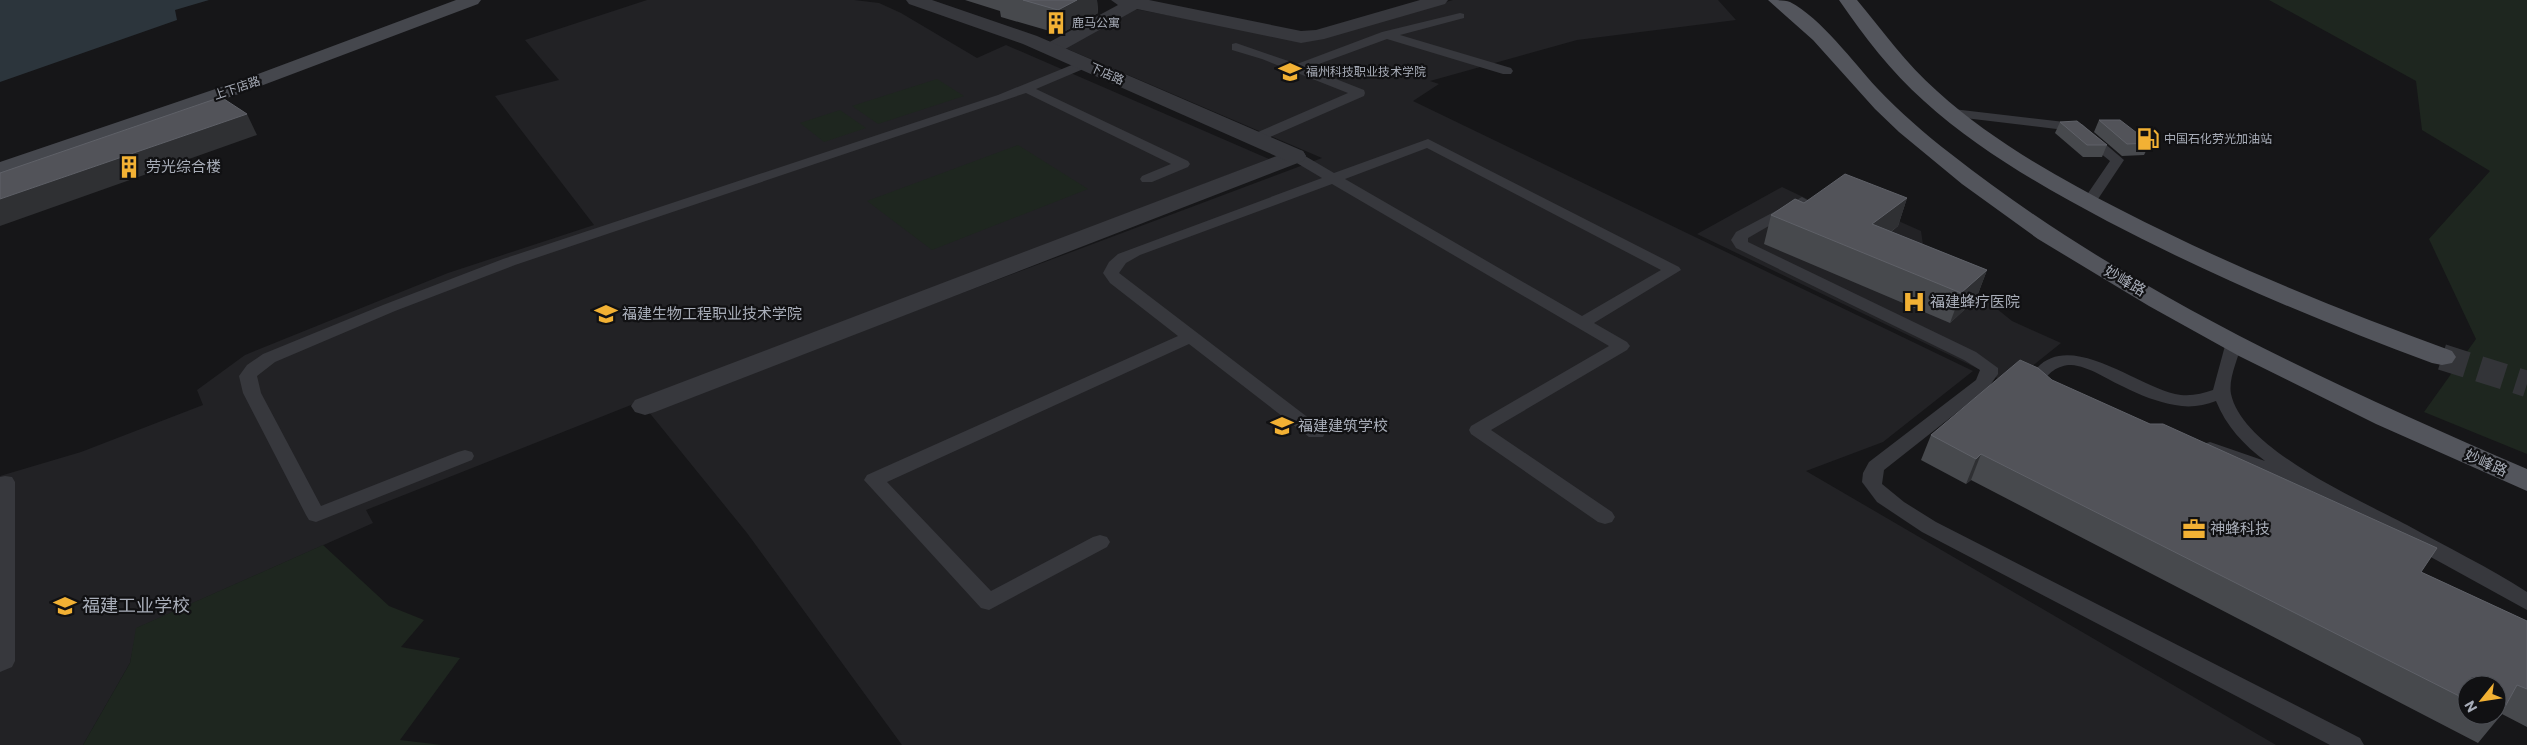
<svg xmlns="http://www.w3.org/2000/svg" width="2527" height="745" font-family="Commissioner,'Noto Sans SC',sans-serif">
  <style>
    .built { fill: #222225 }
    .green { fill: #1e261f }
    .water { fill: #2c353c }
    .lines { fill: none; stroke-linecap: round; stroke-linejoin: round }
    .primary-tunnel { stroke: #333438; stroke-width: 26; stroke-dasharray: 26 13; stroke-linecap: butt }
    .service { fill: #37383d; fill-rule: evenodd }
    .minor { fill: #37383d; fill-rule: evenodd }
    .tertiary { fill: #37383d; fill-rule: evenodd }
    .secondary { fill: #45474d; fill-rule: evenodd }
    .primary { fill: #53555c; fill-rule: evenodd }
    .wall { fill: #47494d; fill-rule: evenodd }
    .shaded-wall { fill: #2f3033 }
    .building { fill: #525359; stroke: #5f6168 }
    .labels { text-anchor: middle; stroke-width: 4.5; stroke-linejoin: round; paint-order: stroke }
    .far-poi-label { font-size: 12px; fill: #a8adb8; stroke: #111113; text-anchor: start }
    .far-street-label { font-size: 12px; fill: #a8adb8; stroke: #111113 }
    .poi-label { font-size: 15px; fill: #a8adb8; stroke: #111113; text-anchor: start }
    .street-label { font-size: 15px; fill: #a8adb8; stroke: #111113 }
    .near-poi-label { font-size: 18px; fill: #a8adb8; stroke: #111113; text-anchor: start }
  </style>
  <rect width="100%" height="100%" fill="#161618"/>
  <g class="built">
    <polygon points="647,0 854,0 879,3 901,13 977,58 1006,45 1269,159 641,401 366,510 373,523 137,628 130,663 83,745 0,745 0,476 81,452 203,405 197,390 245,355 448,273 594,225 495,96 559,80 525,40"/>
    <polygon points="1453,0 1718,0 1736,20 1577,40 1430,81 1439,84 1413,101 1973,371 1883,442 1806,471 2276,745 902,745 747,533 648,411 1322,158 1065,48 1135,9 1307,41"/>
    <polygon points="1782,187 1822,206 1840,195 1921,231 1925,258 1966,284 2012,321 2061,343 2010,384 1697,234"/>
  </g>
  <g class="green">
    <polygon points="2269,0 2527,0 2527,454 2424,412 2476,339 2429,239 2490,171 2422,130 2416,81"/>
    <polygon points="937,79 964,96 878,124 852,106"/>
    <polygon points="840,110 866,128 824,142 800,123"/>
    <polygon points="1018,145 1088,189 932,250 867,201"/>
    <polygon points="323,545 389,606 424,620 401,647 460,658 400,740 442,745 83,745 130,663 136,628"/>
  </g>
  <polygon class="water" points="0,0 209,0 175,10 177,20 0,82"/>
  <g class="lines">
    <polyline class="primary-tunnel" points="2442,357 2527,384"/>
    <g class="service">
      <polygon points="1460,13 1464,14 1464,18 1400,35 1511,68 1513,71 1511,74 1503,74 1387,39 1308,68 1364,90 1365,93 1364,96 1261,141 1251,141 1249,138 1251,135 1348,93 1262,59 1232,50 1232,44 1236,43 1297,64 1382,32"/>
      <polygon points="1084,60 1090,64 1088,67 1036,89 1188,161 1190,164 1188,167 1152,182 1142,182 1140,179 1142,176 1171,164 1026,93 515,265 395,311 275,362 257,376 261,393 321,506 458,452 465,450 472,452 474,456 472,460 316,522 309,520 306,515 243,393 239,376 247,365 263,354 383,305 503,259 998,95"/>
      <polygon points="1953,109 2082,124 2124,160 2094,205 2084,205 2082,202 2110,161 2073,131 1948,116 1946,113 1948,110"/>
      <path d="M1428,139l251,128 2,3 -87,53 33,19 3,4 -3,4 -136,80 121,82 3,5 -3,5 -7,2 -7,-2 -127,-88 -2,-4 2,-4 138,-80 -277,-162 -192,71 -14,8 -7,10 204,156 2,4 -2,4h-14l-120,-93 -302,138 104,109 102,-54 7,-2 7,2 3,5 -3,5 -118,63 -8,-2 -117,-128 3,-5 311,-139 -68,-53 -7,-10 6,-11 9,-8 204,-76 -32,-19 -2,-3 2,-3h10l34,20zM1427,148l234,122 -79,46 -237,-137z"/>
      <polygon points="1802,197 1809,201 1807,204 1748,238 1748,242 1976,352 1998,368 1998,374 1988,388 1884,470 1882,484 1904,502 1936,522 2360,738 2364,745 2330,745 1922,532 1877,502 1862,482 1863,473 1869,462 1976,380 1980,370 1964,360 1736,248 1731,240 1736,232"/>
      <path d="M2234,337l6,1 2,4c-3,15 -14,36 -11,52 12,56 129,106 176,131 40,22 81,42 120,67v18l-216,-119 -108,-39 -2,-4 2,-4 7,-2 55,19c-21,-16 -39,-35 -49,-60 -13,5 -27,7 -41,4 -18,-3 -35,-10 -51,-18 -16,-7 -35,-21 -53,-22 -12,0 -26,8 -28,21l3,4 -3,4h-12l-6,-7c1,-9 6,-13 12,-19 34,-37 100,18 138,26 14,3 26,0 38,-4l13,-48 2,-4z"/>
      <polygon points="5,476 12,477 15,482 15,661 12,667 0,672 0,477"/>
    </g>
    <g class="minor">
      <polygon points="1111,0 1149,0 1301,31 1316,30 1420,0 1448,0 1445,4 1324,39 1301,43 1137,9 1058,53 1044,53 1042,49 1044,45 1118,5"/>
      <polygon points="1295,149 1303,151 1306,156 1303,161 655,412 645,415 635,412 631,406 635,400"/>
    </g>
    <polygon class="tertiary" points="906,0 932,0 1037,36 1303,151 1306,156 1303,161 1295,163 1287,161 1023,44 909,4"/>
    <polygon class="secondary" points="456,0 481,0 478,4 253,89 0,176 0,162 239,81"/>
    <g class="primary">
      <path d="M1768,0c7,0 17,0 22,2 31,16 63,60 87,86 23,24 48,46 74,66 173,136 376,229 576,315v22l-151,-67 -137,-68 -90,-50 -111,-67 -76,-55 -63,-52 -24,-23 -62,-69z"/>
      <path d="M1839,0h18c26,31 49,64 80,91 54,49 120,86 184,119 107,55 218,100 331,141l4,6 -4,6 -10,2 -10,-2c-111,-41 -220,-87 -325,-142 -64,-34 -129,-71 -183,-120 -33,-29 -60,-65 -85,-101z"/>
    </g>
  </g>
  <g class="wall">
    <polygon points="965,0 1097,0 1098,13 1060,34 1001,17 1000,11"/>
    <polygon points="2099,120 2150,143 2144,155 2122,156 2094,132"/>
    <polygon points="2060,122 2107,145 2102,157 2083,157 2055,133"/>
    <polygon points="1907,198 1898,226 1891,232 1987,270 1976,299 1950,323 1764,244 1771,215 1804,203"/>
    <path d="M2052,380l369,192 106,49v106l-25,-13 -24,29 -507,-263 -5,4 -45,-24 10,-25zM2467,685l30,30h-30z"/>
  </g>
  <g class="shaded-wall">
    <polygon points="1077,0 1097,0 1098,13 1060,34 1058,10"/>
    <polygon points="247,114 257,135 0,226 0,199"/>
    <polygon points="1907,198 1898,226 1863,253 1872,224"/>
    <polygon points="1987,270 1976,299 1950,323 1961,293"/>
    <polygon points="1981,454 1971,480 1966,484 1976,459"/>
  </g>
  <g class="building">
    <polygon points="1023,0 1077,0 1058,10"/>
    <polygon points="221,97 247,114 0,199 0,173"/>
    <polygon points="2099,120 2120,120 2150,143 2127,144"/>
    <polygon points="2077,121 2107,145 2087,145 2060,122"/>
    <polygon points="1845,174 1907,198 1872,224 1987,270 1961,293 1771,215 1795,199 1804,203"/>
    <polygon points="2020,360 2038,368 2052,380 2150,424 2163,424 2437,548 2421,572 2527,621 2527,689 2517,685 2500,716 2497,715 2497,685 2467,685 2467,700 1981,454 1976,459 1931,435"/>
  </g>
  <defs>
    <symbol id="building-bare" viewBox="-9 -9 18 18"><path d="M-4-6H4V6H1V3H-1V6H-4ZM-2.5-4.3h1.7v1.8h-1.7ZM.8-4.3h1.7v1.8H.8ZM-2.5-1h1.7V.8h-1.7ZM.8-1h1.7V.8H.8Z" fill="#f2b134" stroke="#111113" stroke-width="2.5" paint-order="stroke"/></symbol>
    <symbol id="university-bare" viewBox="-9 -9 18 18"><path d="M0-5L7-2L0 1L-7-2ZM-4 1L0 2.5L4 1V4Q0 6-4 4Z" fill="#f2b134" stroke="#111113" stroke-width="2.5" paint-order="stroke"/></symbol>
    <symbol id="fuel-bare" viewBox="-9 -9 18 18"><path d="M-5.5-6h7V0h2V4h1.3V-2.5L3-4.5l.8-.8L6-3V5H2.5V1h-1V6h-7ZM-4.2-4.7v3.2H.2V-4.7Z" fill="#f2b134" stroke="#111113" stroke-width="2.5" paint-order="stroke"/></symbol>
    <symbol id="hospital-bare" viewBox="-9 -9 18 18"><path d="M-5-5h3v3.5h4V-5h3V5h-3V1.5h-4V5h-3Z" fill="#f2b134" stroke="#111113" stroke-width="2.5" paint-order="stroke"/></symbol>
    <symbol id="school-bare" viewBox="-9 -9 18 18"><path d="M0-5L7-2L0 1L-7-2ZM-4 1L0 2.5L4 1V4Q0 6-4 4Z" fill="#f2b134" stroke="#111113" stroke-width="2.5" paint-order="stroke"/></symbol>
    <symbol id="office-bare" viewBox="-9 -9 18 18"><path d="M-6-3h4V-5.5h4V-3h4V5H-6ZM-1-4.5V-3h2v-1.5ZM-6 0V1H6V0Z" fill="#f2b134" stroke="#111113" stroke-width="2.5" paint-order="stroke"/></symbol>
  </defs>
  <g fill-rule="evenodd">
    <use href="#building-bare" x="1040" y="7" width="32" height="32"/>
    <use href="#university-bare" x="1274" y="56" width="32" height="32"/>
    <use href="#fuel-bare" x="2132" y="123" width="32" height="32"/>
    <use href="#building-bare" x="113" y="151" width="32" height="32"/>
    <use href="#hospital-bare" x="1898" y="286" width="32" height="32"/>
    <use href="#university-bare" x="590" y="298" width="32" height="32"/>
    <use href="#school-bare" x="1266" y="410" width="32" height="32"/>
    <use href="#office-bare" x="2178" y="513" width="32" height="32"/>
    <use href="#school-bare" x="49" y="590" width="32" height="32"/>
  </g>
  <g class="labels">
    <g class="far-poi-label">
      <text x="1072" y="27">鹿马公寓</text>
      <text x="1306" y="76">福州科技职业技术学院</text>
      <text x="2164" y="143">中国石化劳光加油站</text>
    </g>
    <g class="far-street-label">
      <text transform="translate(1107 74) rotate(24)" y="4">下店路</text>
      <text transform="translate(237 88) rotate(-19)" y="4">上下店路</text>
    </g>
    <g class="poi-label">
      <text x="146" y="172">劳光综合楼</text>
      <text x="1930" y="307">福建蜂疗医院</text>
      <text x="622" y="319">福建生物工程职业技术学院</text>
      <text x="1298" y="431">福建建筑学校</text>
      <text x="2210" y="534">神蜂科技</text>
    </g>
    <g class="street-label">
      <text transform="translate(2125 281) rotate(30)" y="5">妙峰路</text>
      <text transform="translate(2486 463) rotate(24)" y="5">妙峰路</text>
    </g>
    <g class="near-poi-label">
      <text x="82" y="612">福建工业学校</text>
    </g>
  </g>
  <g transform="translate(2482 700) rotate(240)"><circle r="24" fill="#111113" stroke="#4d4f55"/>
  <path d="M0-4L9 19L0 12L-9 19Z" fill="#f2b134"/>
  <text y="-8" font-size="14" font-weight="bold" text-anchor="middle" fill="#a8adb8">N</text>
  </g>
</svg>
